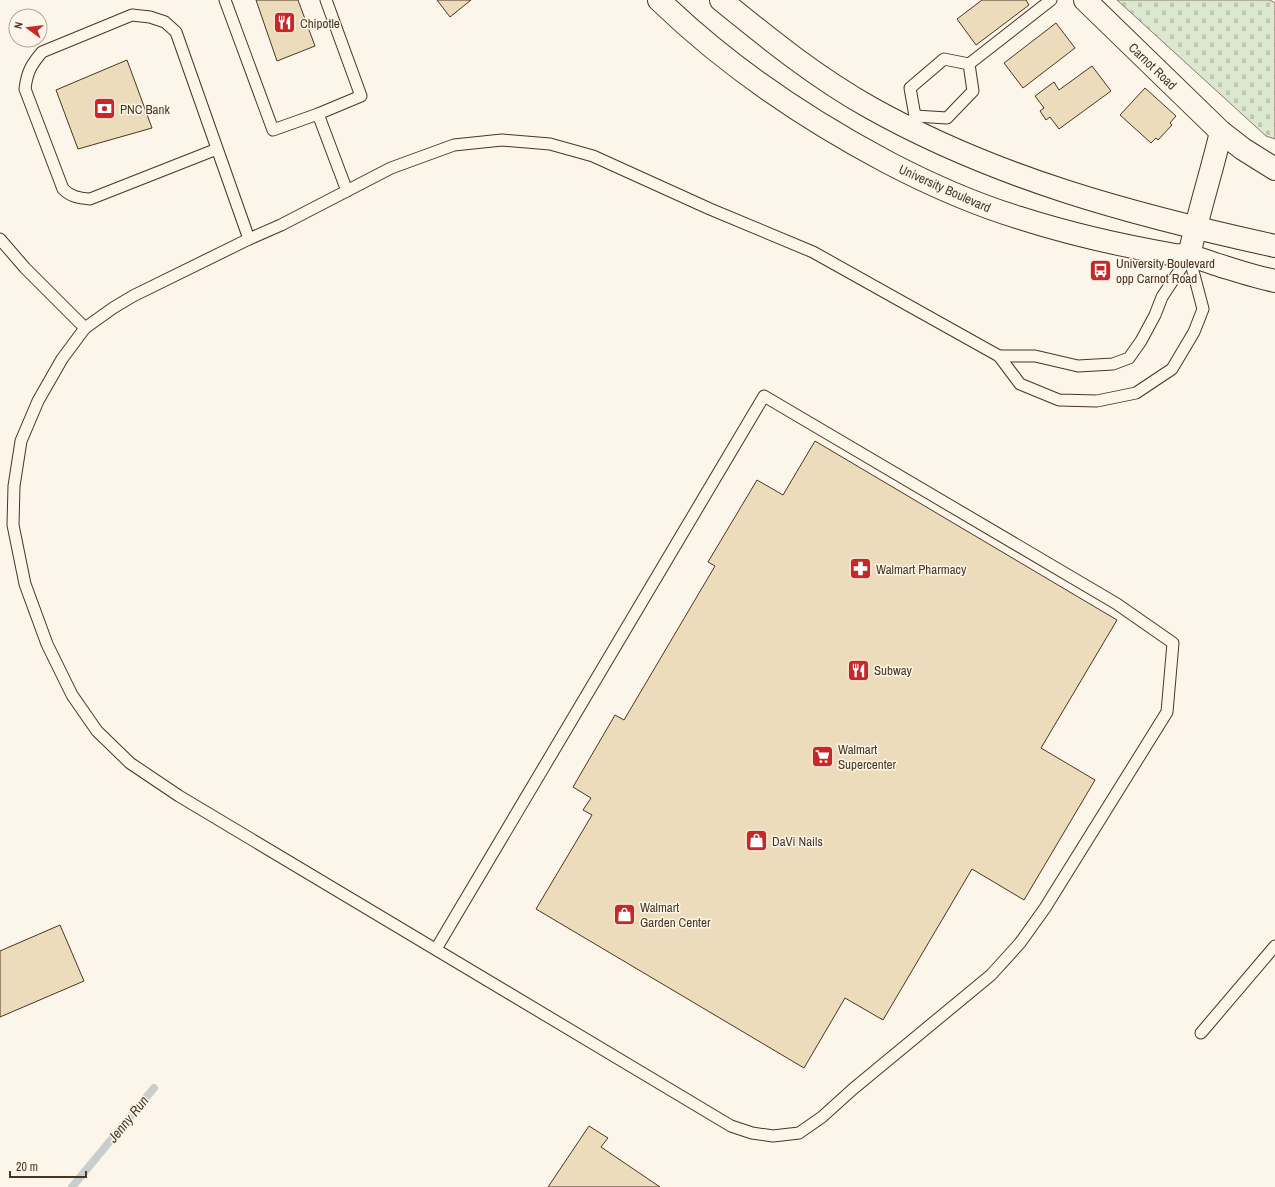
<svg xmlns="http://www.w3.org/2000/svg" width="1275" height="1187" font-family="'Archivo Narrow',sans-serif">
  <style>
    .cemetery { fill: url(#cemetery-stones); stroke: #887966 }
    .lines { fill: none; stroke-linecap: round; stroke-linejoin: round }
    .stream { stroke: #c9cecd; stroke-width: 8 }
    .building { fill: #ecdcbc; stroke: #4a3520 }
    .lane-casing { stroke: #4a3520; stroke-width: 13 }
    .street-casing { stroke: #4a3520; stroke-width: 24 }
    .primary-casing { stroke: #4a3520; stroke-width: 24 }
    .lane { stroke: #fbf6e9; stroke-width: 11 }
    .street { stroke: #fbf6e9; stroke-width: 22 }
    .primary { stroke: #fbf6e9; stroke-width: 22 }
    .labels { text-anchor: middle; stroke-width: 3; stroke-linejoin: round; paint-order: stroke }
    .poi-label { font-size: 13px; fill: #4a3520; stroke: #fbf6e9; text-anchor: start }
    .street-label { font-size: 13px; fill: #4a3520; stroke: #fbf6e9 }
    .water-label { font-size: 14px; font-style: italic; fill: #4a3520; stroke: #fbf6e9 }
  </style>
  <defs>
    <pattern id="cemetery-stones" width="16" height="16" patternUnits="userSpaceOnUse"><rect width="16" height="16" fill="#dce7d0"/><path d="M2 7V4a2 2 0 0 1 4 0v3zM10 15v-3a2 2 0 0 1 4 0v3z" fill="#bec7b2"/></pattern>
  </defs>
  <rect width="100%" height="100%" fill="#fbf6e9"/>
  <polygon class="cemetery" points="1117,0 1270,0 1275,3 1275,139 1266,136"/>
  <g class="lines">
    <polyline class="stream" points="72,1187 154,1088"/>
  </g>
  <g class="building">
    <polygon points="256,0 298,0 315,46 277,61"/>
    <polygon points="437,0 471,0 450,17"/>
    <polygon points="982,0 1026,0 1029,5 976,45 957,19"/>
    <polygon points="1056,23 1075,48 1023,88 1004,63"/>
    <polygon points="127,60 152,128 78,149 56,90"/>
    <polygon points="1092,66 1111,91 1059,129 1050,117 1046,120 1040,111 1044,108 1035,96 1054,82 1059,90"/>
    <polygon points="1145,88 1176,116 1170,123 1172,125 1158,140 1156,138 1151,143 1120,115"/>
    <polygon points="815,441 1117,620 1041,748 1095,780 1024,900 972,869 883,1020 845,998 804,1068 536,909 592,815 583,810 591,798 573,787 615,715 624,720 715,566 708,562 757,480 783,495"/>
    <polygon points="60,925 84,981 0,1017 0,951"/>
    <polygon points="589,1126 608,1138 601,1147 660,1187 548,1187"/>
  </g>
  <g class="lines">
    <defs>
      <g id="lane">
        <polyline points="225,0 273,130 318,114"/>
        <polyline points="326,0 361,96 318,114 347,191"/>
        <polyline points="915,116 947,118 973,91 969,64 1051,0"/>
        <polyline points="911,122 915,116 910,88 944,59 969,64"/>
        <path d="M217,149l-127,50c-11,-1 -19,-2 -27,-10l-38,-100c2,-17 6,-24 17,-37l90,-37 18,2 15,5 11,10c24,69 48,138 73,207"/>
        <polyline points="0,239 25,268 85,328"/>
        <polyline points="999,356 1035,356 1078,366 1113,364 1129,358 1141,341 1155,315 1162,297 1189,256"/>
        <polyline points="436,949 764,396 1117,604 1173,643 1167,712 1045,908 1020,943 991,975 853,1089 822,1117 799,1133 773,1136 752,1133 731,1126 179,796 130,763 97,731 72,695 47,644 25,584 13,525 14,486 21,441 38,401 62,359 85,328 113,308 133,296 249,239 281,225 391,168 454,145 502,140 550,144 593,156 710,209 813,252 999,356 1020,384 1059,400 1097,401 1136,393 1172,369 1194,332 1203,309 1189,256"/>
        <polyline points="1201,1033 1275,946"/>
      </g>
      <g id="street">
        <polyline points="1085,0 1221,132 1243,149 1275,169"/>
        <path d="M1189,256c9,-42 22,-82 32,-124"/>
      </g>
      <g id="primary">
        <path d="M659,0c67,65 145,118 228,162 42,22 87,42 133,56 50,16 103,28 155,37 5,0 9,0 14,1 9,2 18,5 26,8 20,6 40,13 60,17"/>
        <path d="M721,0c48,39 96,78 150,108 127,71 263,107 404,138"/>
      </g>
    </defs>
    <use href="#lane" class="lane-casing"/>
    <use href="#street" class="street-casing"/>
    <use href="#primary" class="primary-casing"/>
    <use href="#lane" class="lane"/>
    <use href="#street" class="street"/>
    <use href="#primary" class="primary"/>
  </g>
  <defs>
    <symbol id="restaurant-square" viewBox="-11 -11 22 22"><rect x="-9" y="-9" width="18" height="18" rx="4" fill="#c62828" stroke="#fbf6e9"/><path d="M-5-6h1v4h1v-4h1v4h1v-4h1v5L-1.5 .5V6h-2V.5L-5-1ZM5-6V6H3V1.5H1.5Q1.5-4 5-6Z" fill="#fff"/></symbol>
    <symbol id="bank-square" viewBox="-11 -11 22 22"><rect x="-9" y="-9" width="18" height="18" rx="4" fill="#c62828" stroke="#fbf6e9"/><path d="M-6-4H6V4H-6ZM0-2.3a2.3 2.3 0 1 0 0 4.6a2.3 2.3 0 1 0 0-4.6Z" fill="#fff"/></symbol>
    <symbol id="bus-square" viewBox="-11 -11 22 22"><rect x="-9" y="-9" width="18" height="18" rx="4" fill="#c62828" stroke="#fbf6e9"/><path d="M-5-6H5V4H4V6H2V4H-2V6H-4V4H-5ZM-3.5-4V0h7V-4ZM-3.5 1.2v1.5H-2V1.2ZM2 1.2v1.5H3.5V1.2Z" fill="#fff"/></symbol>
    <symbol id="pharmacy-square" viewBox="-11 -11 22 22"><rect x="-9" y="-9" width="18" height="18" rx="4" fill="#c62828" stroke="#fbf6e9"/><path d="M-2-6h4v4h4v4h-4v4h-4v-4h-4v-4h4Z" fill="#fff"/></symbol>
    <symbol id="supermarket-square" viewBox="-11 -11 22 22"><rect x="-9" y="-9" width="18" height="18" rx="4" fill="#c62828" stroke="#fbf6e9"/><path d="M-6-5.5h2.5l.6 2H6L4.5 2H-2.5L-4.4-4H-6ZM-1.5 3.2a1.3 1.3 0 1 0 .1 0ZM3 3.2a1.3 1.3 0 1 0 .1 0Z" fill="#fff"/></symbol>
    <symbol id="shop-square" viewBox="-11 -11 22 22"><rect x="-9" y="-9" width="18" height="18" rx="4" fill="#c62828" stroke="#fbf6e9"/><path d="M-5-2.5h2.3a2.7 3.5 0 0 1 5.4 0H5L5.5 6h-11ZM-1.5-2.5h3a1.5 2.3 0 0 0-3 0Z" fill="#fff"/></symbol>
  </defs>
  <g fill-rule="evenodd">
    <use href="#restaurant-square" x="272" y="10" width="25" height="25"/>
    <use href="#bank-square" x="92" y="96" width="25" height="25"/>
    <use href="#bus-square" x="1088" y="258" width="25" height="25"/>
    <use href="#pharmacy-square" x="848" y="556" width="25" height="25"/>
    <use href="#restaurant-square" x="846" y="658" width="25" height="25"/>
    <use href="#supermarket-square" x="810" y="744" width="25" height="25"/>
    <use href="#shop-square" x="744" y="828" width="25" height="25"/>
    <use href="#shop-square" x="612" y="902" width="25" height="25"/>
  </g>
  <g class="labels">
    <g class="poi-label">
      <text x="300" y="28">Chipotle</text>
      <text x="120" y="114">PNC Bank</text>
      <text x="1116" y="268">University Boulevard<tspan x="1116" dy="15">opp Carnot Road</tspan></text>
      <text x="876" y="574">Walmart Pharmacy</text>
      <text x="874" y="675">Subway</text>
      <text x="838" y="754">Walmart<tspan x="838" dy="15">Supercenter</tspan></text>
      <text x="772" y="846">DaVi Nails</text>
      <text x="640" y="912">Walmart<tspan x="640" dy="15">Garden Center</tspan></text>
    </g>
    <g class="street-label">
      <text transform="translate(1153 66) rotate(44)" y="5">Carnot Road</text>
      <text transform="translate(945 188) rotate(24)" y="5">University Boulevard</text>
    </g>
    <g class="water-label">
      <text transform="translate(128 1119) rotate(-51)" y="5">Jenny Run</text>
    </g>
  </g>
  <g transform="translate(28 28) rotate(285)"><circle r="19" fill="#fbf6e9" stroke="#b4a999"/>
  <path d="M0-3L7 15L0 10L-7 15Z" fill="#c62828"/>
  <text y="-6" font-size="11" font-weight="bold" text-anchor="middle" fill="#4a3520">N</text>
  </g>
  <path d="M10 1171v6h76v-6" fill="none" stroke="#4a3520" stroke-width="2"/>
  <text x="16" y="1171" font-size="12" fill="#4a3520" stroke="#fbf6e9" stroke-width="3" paint-order="stroke">20 m</text>
</svg>
